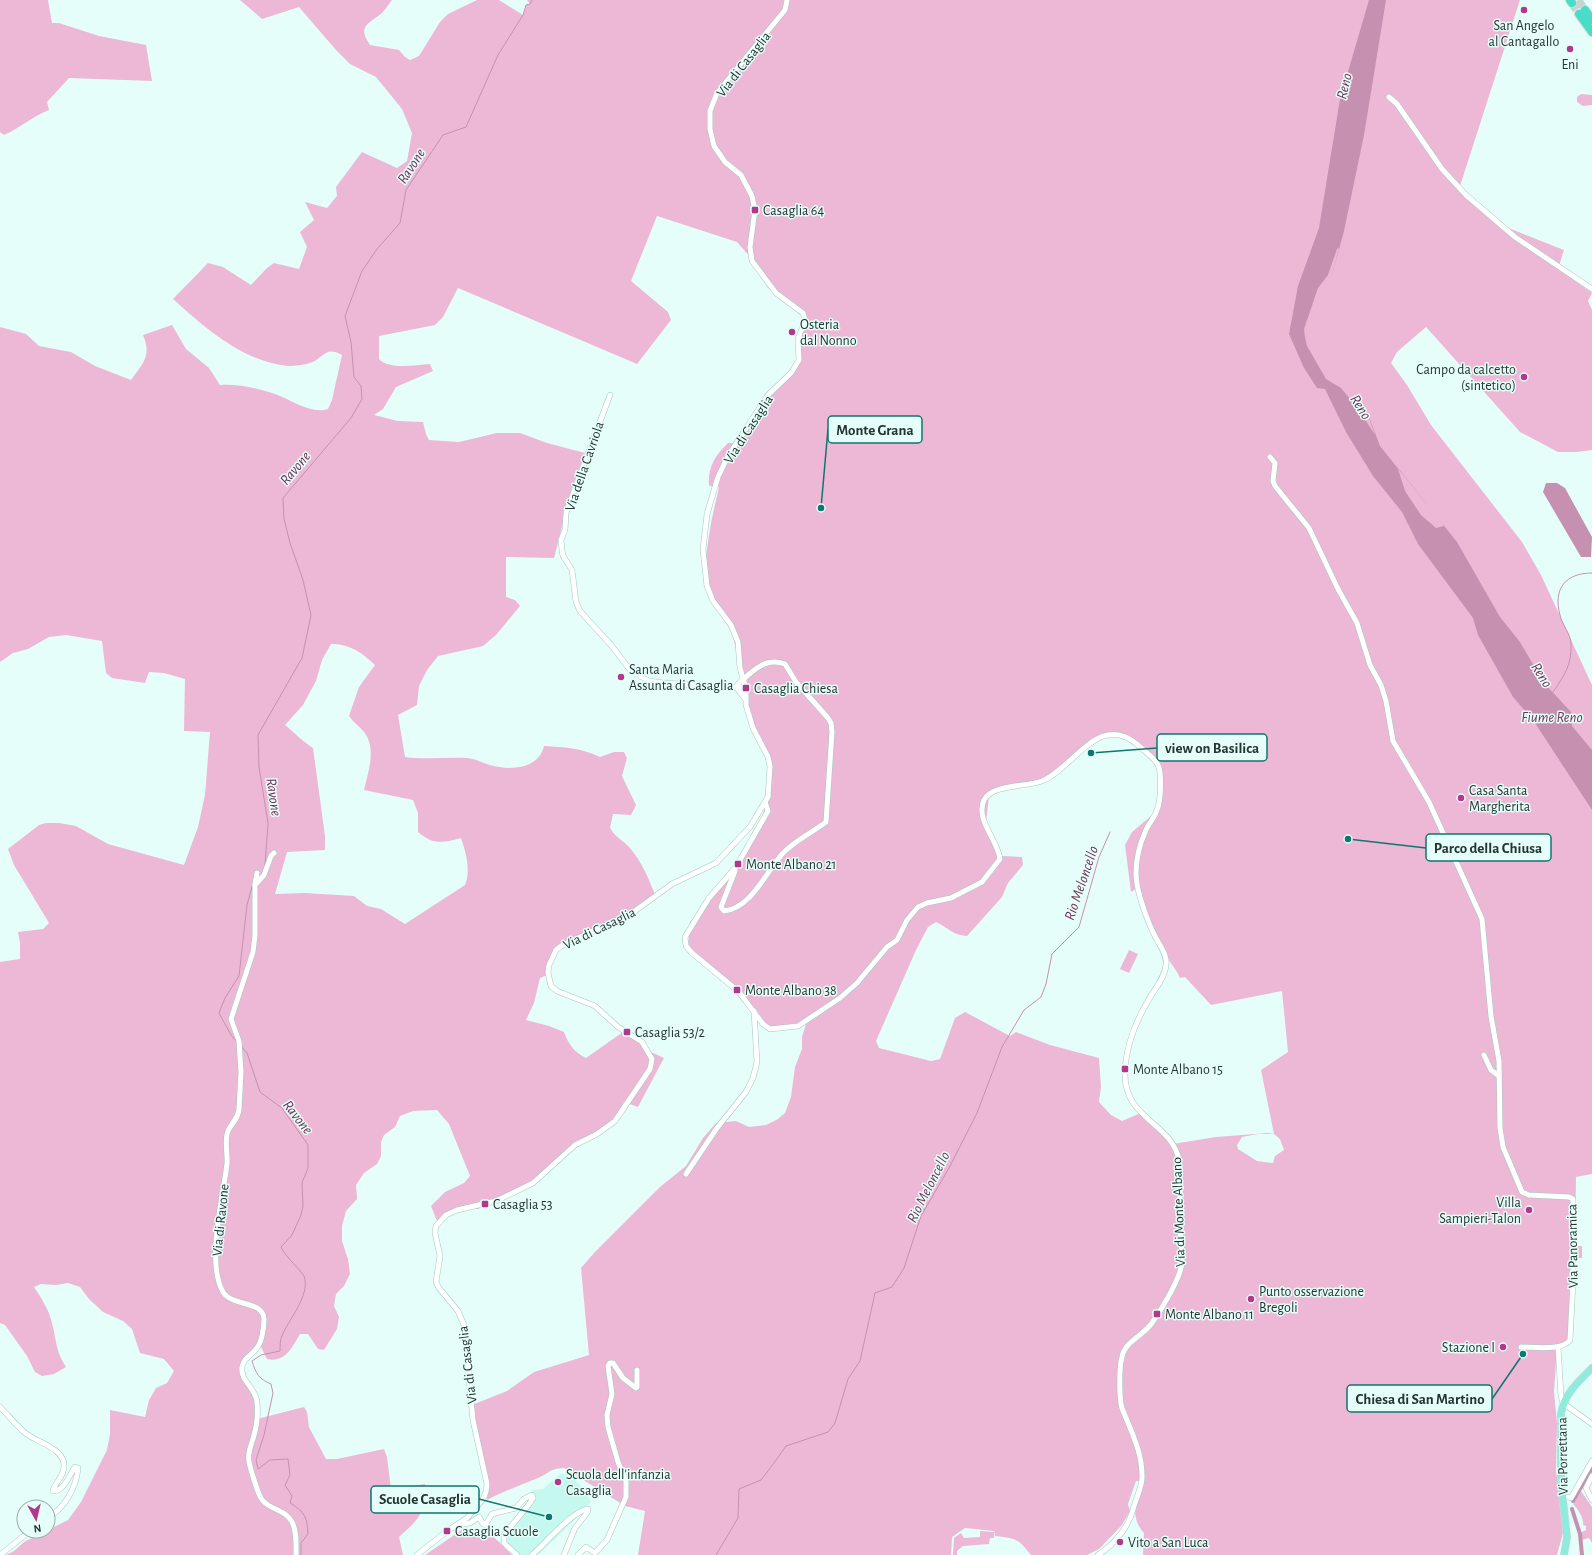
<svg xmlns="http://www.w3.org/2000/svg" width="1592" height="1555" font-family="'Alegreya Sans',sans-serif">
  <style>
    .built { fill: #c5f8ee }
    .green { fill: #ecb8d6; fill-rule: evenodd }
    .water { fill: #c691b0; fill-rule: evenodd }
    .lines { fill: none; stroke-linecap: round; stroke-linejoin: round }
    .stream { stroke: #c691b0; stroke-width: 1 }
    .canal { stroke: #c691b0; stroke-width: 4 }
    .highway-tunnel { stroke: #bfd6d1; stroke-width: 8; stroke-dasharray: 8 4; stroke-linecap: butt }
    .minor-casing { stroke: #a1c9c1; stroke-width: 6 }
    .major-casing { stroke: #d8dada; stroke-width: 8 }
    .highway-casing { stroke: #d8dada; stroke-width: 10 }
    .minor { stroke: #fff; stroke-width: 5 }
    .major { stroke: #91ebdd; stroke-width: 7 }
    .highway { stroke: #47ddc7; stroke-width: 8 }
    .poi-dot { fill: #b2388b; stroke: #e6fef9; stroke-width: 1.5 }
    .labels { text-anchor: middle; stroke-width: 3; stroke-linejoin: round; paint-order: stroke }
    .poi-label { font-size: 14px; fill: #243431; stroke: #e6fef9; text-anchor: start }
    .street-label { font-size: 14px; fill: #243431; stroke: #e6fef9 }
    .water-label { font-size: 15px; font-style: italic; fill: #71315a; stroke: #e6fef9 }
    .leader { fill: none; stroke: #0f766e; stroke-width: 1.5 }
    .callout-dot { fill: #0f766e; stroke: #e6fef9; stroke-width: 1.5 }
    .callout { fill: #e6fef9; stroke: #0f766e; stroke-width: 1.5 }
    .callout-label { font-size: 15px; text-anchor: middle; font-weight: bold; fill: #243431 }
  </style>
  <rect width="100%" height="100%" fill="#e6fef9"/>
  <polygon class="built" points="560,1474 569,1474 586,1492 591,1502 583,1512 538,1555 512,1555 499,1542 530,1507 534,1500 532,1490 543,1489"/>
  <g class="green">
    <path d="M0,0h48l4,23h7l40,13 47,9 6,36 -83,-3 -22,24 2,8c-16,6 -29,18 -45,25l-4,-3z"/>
    <path d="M240,0h152c-3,4 -7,10 -10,13 -14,11 -25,13 -12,32l29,5 6,7 5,3 9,-4 21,-34 8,-8 29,-14h22l24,15 3,-10 4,-1 -3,-4h993l-61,189 47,38 58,23 -6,19 34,24 -4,8 4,9v140l-15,2h-19l-38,-20 -94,-105 -29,25 -6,11 16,22 24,40 91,117 19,33 51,110v489l-16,3 -1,69h7v12h-7l-6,83 -12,5 -3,46 3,31 -1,49 6,32 1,29 -6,22h-414l1,-22c-15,-16 -7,-32 -3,-52h-5l-8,23 2,7 -8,14 -23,24 -12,6h-56c-14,-17 -13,-16 -36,-19l-1,-5 -29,-3 -13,9 -1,18h-313l7,-44 -20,-5 -61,-38c-16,1 -14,5 -26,10 -17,7 -34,13 -51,22l1,-15 -16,-80 35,-14 27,-19 55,-17 -8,-87 13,-15 66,-66 26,-21 17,-28 13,-15 20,-2 13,6 17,-2 12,-6 7,-6 6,-16 4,-30 7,-18v-12l4,-13 -32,6 -18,-14 -33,-36 -35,-33 2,-25 32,-37 33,-49 12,-33 2,-49 -13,-15 -24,-107 -24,-35 -3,-35 6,-39 8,-36 -4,2 -6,-4c-1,-19 6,-29 19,-42h11l13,-26 45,-52 -1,-16 11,-31 -39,-30 -17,-30 -14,-16 -80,-26 -26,65 37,31 3,8 -34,44 -179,-76 -15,29 -8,8 -56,11v23c11,11 36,6 51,5l3,7 -37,16 -13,22 -9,6 24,6 25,1 3,12 3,6 30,2 38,-9h23l27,10 38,10 -13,35 -18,70 -48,-1v40l9,3 5,6 -24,29 -13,11 -45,10 -11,14 -8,16 -2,19 -19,10 7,42c21,3 41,0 62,1 10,1 15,5 23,7 20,6 49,4 54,-19 20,1 38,2 56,11l14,-5h10l3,6 -5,18 14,29 -5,10 -18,-1 -3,14c7,11 13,12 20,20 12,14 19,31 26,49l-42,28 -57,25 -5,10 -3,14 -9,4 -6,25 -8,17 23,6 15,6c5,13 10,20 22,26l37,-26 20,10 8,10 13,6 -26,49 -14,-5 -13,22 -20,11 -51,40 -17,11 -45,23 -12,-1 -18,6 -11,7 -6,-15 14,-14 19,-9 6,-7 -21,-52 -12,-14 -24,1 -13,5 -5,11 -11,8 -3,7v14l-4,8 -13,9 -8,12 1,14 -11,12 -4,15v15l6,18 2,15 -6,12 -8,8 -2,12 5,11 -2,12 -13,21 -6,-1 -10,-15h-8c-8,13 -14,29 -33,25l-6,-12 -17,13 -3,8 15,30 1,21 47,-12 3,5 2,15 17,32h11l47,-10 3,8 4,32 34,-5c1,29 -5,34 -26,53l4,18h-397l8,-4 10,-9 44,-22 13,-18 26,-52 3,-16v-24l35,7 4,-17 7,-12 11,-5 7,-12 -10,-12 -24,-6 -8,-24 -9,-8 -20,-9 -14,-13 -9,-12 -12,-4 -12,2 -15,-1 -7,3c8,12 15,23 18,36 5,19 3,26 14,44l-12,7 -12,2 -7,-4 -8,-16 -22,-31 -5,-2v-361l20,-3v-16l-2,-11 25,-3 6,-6 -35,-58 -6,-16 31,-24 7,-2h13l17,3 32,18 76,21 14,-38 7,-32 5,-63 -26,-1 1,-52 -21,-6 -15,-1 -4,11 -33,-5 -6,-5 -4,-32 -36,-6 -17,2 -21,12 -15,4 -13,9v-335l26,7 13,12 32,6 24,14 36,14c12,-17 21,-24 12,-45l29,-10 14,24 23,19 11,17c19,-1 37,3 55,9 15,5 36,21 53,15l4,-9 10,-45c-17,-10 -19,4 -32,8 -6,2 -16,3 -22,3 -44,-4 -83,-38 -115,-67l35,-36 15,4 28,18 16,-17 7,-5 25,6 8,-22 -7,-15 14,-12 -9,-18 22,6 10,-12 -1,-9 26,-35 35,16 10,-7 5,-28 -10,-24 -26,-32 -26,-13 -14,-14 -37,-43 -37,12zM331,644c17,-1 32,9 44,21l-16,22 -10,29c4,6 10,10 15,16 13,17 4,40 0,58l49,10 5,13v19c15,13 25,11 43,6 5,14 10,33 4,47l-60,39 -24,-15 -14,-3 -13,-10 -49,-3 -30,1 12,-42 38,-2v-14l-12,-88c-11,-7 -18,-15 -28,-23l18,-20 13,-24 6,-21zM1104,734h16l22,14 17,21 -2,42 -25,21 -7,13 6,47 8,-5c7,23 15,49 28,70 5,9 8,10 13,21l5,-1 26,28 71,-14 6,61 -27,18 13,64 -6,-1 -52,4 -43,7 -32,-31 -19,8 -11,-6 -12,-13 2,-15 -2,-29 -49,-13 -34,-13 -6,4 -45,-24 -10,6 -15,41 -9,2 -52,-13 -3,-7 40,-91 12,-23 8,-5c13,6 16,13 31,14l35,-39 6,-14 15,-18 -1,-8 -21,-1 -16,-26 4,-33 22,-11 35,-4zM1258,1134h16l6,5 4,11 -9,6 -2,7 -16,-2 -19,-12 -1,-4 5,-8z"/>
    <polygon points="1581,94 1592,95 1592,105 1583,106 1577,102 1577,97"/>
    <polygon points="1129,950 1138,954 1129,973 1120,969"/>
    <path d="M1581,1491l11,16v36l-3,-5 -7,2 -2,-7 6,-3v-4l-3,-1c1,-7 -5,-16 -10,-21z"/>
    <path d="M463,1529c28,-1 30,8 49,26h-87z"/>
    <polygon points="980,1531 994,1532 994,1538 990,1538 989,1544 963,1546 957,1551 957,1555 953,1555 954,1538 961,1533 964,1538 980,1537"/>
  </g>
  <g class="water">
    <path d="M1369,0h17l-22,135 -20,96 -15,55 10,-38 -2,1 -9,26 -10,13 -14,41 1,8 2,9 19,33 15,9 18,22 16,25 -14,-39 -12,-20 12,20 19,50 77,96 43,75 20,25 24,41 27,29 1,14 20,24v60l-59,-90 -20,-23 -35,-62 -5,-17 -55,-74 -16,-32 -29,-36 -27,-44 -21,-43 -8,-1 -13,-20 -15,-34 9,-48 21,-58 21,-129zM1398,469h1l45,57 -8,2 -15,-13 -16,-24z"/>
    <polygon points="1546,483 1557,483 1565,488 1592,537 1591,557 1581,557 1543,492"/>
  </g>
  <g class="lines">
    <g class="stream">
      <path d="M1553,692c11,-16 19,-27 18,-48 0,-10 -9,-19 -11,-29 -7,-26 5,-42 32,-42"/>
      <polyline points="265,865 268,823 259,767 258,735 302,658 311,615 303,580 290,543 284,519 283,498 351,418 362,399 361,386 354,377 351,342 345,316 362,271 377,249 400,223 406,190 443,135 466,127 498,55 523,15 526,5 530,4 532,0"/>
      <polyline points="236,1041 231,1035 219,1013 225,998 239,976 247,905 253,883"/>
      <path d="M241,1046l6,7 13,39 22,16 26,37v23l-6,15 1,23 -2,9 -9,20 -11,12c5,11 20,23 23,29 7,19 -16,44 -22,60 -2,4 -2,11 -2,15l-19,4 -9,6c4,13 7,18 19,23l2,9 -9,42 -8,25 2,9 12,-9 18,-1 2,16 -5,10 7,11 -2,7c15,9 17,14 18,31l-7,9v12"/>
      <polyline points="716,1555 738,1518 739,1489 761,1480 774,1463 786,1446 828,1432 835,1423 848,1379 860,1361 875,1293 892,1287 904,1268 921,1216 949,1168 977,1113 1002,1047 1024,1010 1041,997 1046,984 1052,954 1079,927 1099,857 1110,832"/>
    </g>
    <g class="canal">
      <polyline points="1573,1501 1592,1468"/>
      <polyline points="1572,1509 1580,1534 1582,1555"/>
    </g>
    <g class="highway-tunnel">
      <polyline points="1578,0 1585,10"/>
      <polyline points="1572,3 1579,14"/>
    </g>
    <defs>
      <g id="minor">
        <polyline points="1389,97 1397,104 1442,169 1466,195 1515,237 1592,289"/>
        <polyline points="610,395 566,513 565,530 561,540 562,550 563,556 572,570 576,602 580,611 611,645 631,671 649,681 663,683 746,688"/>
        <path d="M1270,457l5,6 -2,18 2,5 34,42 29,61 19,34 13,42 11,20 5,16 7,40 36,61 53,117 9,97 8,45 1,67 3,19 19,45 7,3 40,2 4,2v82l-3,59c-7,11 -36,7 -49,7"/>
        <polyline points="736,687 746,700"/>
        <path d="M765,802l3,9 -32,56 -27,31 -24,39 1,9 6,7 47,39 24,32 7,5 28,-3 42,-28 17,-15 30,-36 10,-7 10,-20 11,-13 9,-4 24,-5 31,-16 18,-23c-2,-19 -25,-39 -16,-59 8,-16 43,-13 58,-19 32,-13 57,-70 96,-36 6,6 16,12 20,20 4,8 3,36 -1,45 -2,7 -8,13 -11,20 -6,13 -10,30 -10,44 0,16 11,46 18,60 4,9 14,21 12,31 -1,13 -12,25 -18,36 -12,20 -22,46 -23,70 -2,49 46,50 54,89 3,21 0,47 1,68 0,13 4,28 1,40 -4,16 -20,42 -29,55 -9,13 -27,18 -30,34 -3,10 -3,40 0,51 9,23 21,45 20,71 -1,9 -5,18 -8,27 -5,21 -18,37 -36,49"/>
        <path d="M274,853l-3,3 -7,19 -9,10v50l-2,17 -22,67 8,22 2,31 -2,38c-2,11 -7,12 -11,21 -4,9 0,23 -1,33 -4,34 -21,98 -4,128 9,15 40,8 41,27 0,9 -2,22 -7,29 -5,7 -13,9 -15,19 -2,14 14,21 15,35 1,10 0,23 -3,33 -2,9 -7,17 -5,26 0,4 9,32 11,35 1,3 5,7 8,9 9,6 19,7 24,17 5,9 4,23 4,33"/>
        <path d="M735,871l-14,36 3,4c28,-3 42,-40 60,-59 12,-12 29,-20 42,-30l6,-90 -1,-9 -3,-5 -32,-36 -11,-18c-17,-6 -26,2 -38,12 -4,4 -8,5 -11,11"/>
        <polyline points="255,884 257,873"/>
        <polyline points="1484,1055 1491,1070 1499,1076"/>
        <polyline points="686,1174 717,1128 746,1092 753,1078 757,1062 754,1011"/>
        <polyline points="1558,1347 1561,1396 1563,1403 1592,1424"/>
        <path d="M0,1407c8,8 15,17 24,25 11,10 41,16 40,34 0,11 -9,16 -11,25 12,0 16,-16 22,-24l3,1c-2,21 -13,39 -30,50"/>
        <polyline points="1592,1476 1586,1488 1592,1500"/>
        <polyline points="1568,1497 1571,1498 1592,1461"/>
        <polyline points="457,1525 470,1523 479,1517 483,1524 485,1525 492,1514 516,1508 524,1499 532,1495 533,1498 530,1503 504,1535 504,1543 517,1555"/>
        <polyline points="0,1555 30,1531"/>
        <polyline points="417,1555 447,1531 467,1518 483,1499 486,1492 487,1484 473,1420 464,1325 458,1311 439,1288 436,1282 440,1256 435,1233 436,1226 446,1215 457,1210 496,1201 533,1183 575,1145 597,1134 615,1121 650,1069 652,1059 642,1042 618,1027 595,1006 557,991 551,986 548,973 549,965 556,950 561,946 632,913 672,884 716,863 750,827 768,797 770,766 768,757 753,728 746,705 746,688 740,668 738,642 731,625 713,601 707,586 703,550 707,514 718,477 728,456 768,395 791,373 799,360 798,339 805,320 803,313 776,293 752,261 750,247 755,210 752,196 741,175 725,162 714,146 710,129 710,111 717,93 785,10 787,0"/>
        <path d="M532,1555c12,-10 41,-45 56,-46l-1,4 -12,15 -11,27"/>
        <polyline points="578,1555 586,1547 595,1553 607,1540 626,1497 626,1481 618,1462 608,1427 607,1415 612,1394 608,1366 610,1363 613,1363 623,1378 636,1388 637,1387 637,1370"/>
      </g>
      <path id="major" d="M1564,1555l3,-18 -6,-55v-68c3,-20 17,-32 31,-46"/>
      <g id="highway">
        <polyline points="1570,0 1572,3"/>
        <polyline points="1585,10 1592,20"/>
        <polyline points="1579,14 1592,32"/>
      </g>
    </defs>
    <use href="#minor" class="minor-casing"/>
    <use href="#major" class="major-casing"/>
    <use href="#highway" class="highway-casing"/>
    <use href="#minor" class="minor"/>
    <use href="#major" class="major"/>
    <use href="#highway" class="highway"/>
  </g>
  <g class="poi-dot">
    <circle cx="1524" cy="10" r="4"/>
    <circle cx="1570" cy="49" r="4"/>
    <rect x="751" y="206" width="8" height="8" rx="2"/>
    <circle cx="792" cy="332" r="4"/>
    <circle cx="1524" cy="377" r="4"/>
    <circle cx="621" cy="677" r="4"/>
    <rect x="742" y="684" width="8" height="8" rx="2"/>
    <circle cx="1461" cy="798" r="4"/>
    <rect x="734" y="860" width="8" height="8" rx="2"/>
    <rect x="733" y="986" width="8" height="8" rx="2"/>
    <rect x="623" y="1028" width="8" height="8" rx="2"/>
    <rect x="1121" y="1065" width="8" height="8" rx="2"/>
    <rect x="481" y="1200" width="8" height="8" rx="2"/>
    <circle cx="1529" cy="1210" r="4"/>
    <circle cx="1251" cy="1299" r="4"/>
    <rect x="1153" y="1310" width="8" height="8" rx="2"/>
    <circle cx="1503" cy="1347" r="4"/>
    <circle cx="558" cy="1482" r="4"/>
    <rect x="443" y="1527" width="8" height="8" rx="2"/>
    <circle cx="1120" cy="1542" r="4"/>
  </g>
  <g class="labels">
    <g class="poi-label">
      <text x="1524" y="30" text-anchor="middle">San Angelo<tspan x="1524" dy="16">al Cantagallo</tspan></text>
      <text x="1570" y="69" text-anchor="middle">Eni</text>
      <text x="763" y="215">Casaglia 64</text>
      <text x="800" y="329">Osteria<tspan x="800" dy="16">dal Nonno</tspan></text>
      <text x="1516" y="374" text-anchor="end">Campo da calcetto<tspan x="1516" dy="16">(sintetico)</tspan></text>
      <text x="629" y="674">Santa Maria<tspan x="629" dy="16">Assunta di Casaglia</tspan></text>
      <text x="754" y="693">Casaglia Chiesa</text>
      <text x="1469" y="795">Casa Santa<tspan x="1469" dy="16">Margherita</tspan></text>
      <text x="746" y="869">Monte Albano 21</text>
      <text x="745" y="995">Monte Albano 38</text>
      <text x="635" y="1037">Casaglia 53/2</text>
      <text x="1133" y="1074">Monte Albano 15</text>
      <text x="1521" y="1207" text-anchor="end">Villa<tspan x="1521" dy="16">Sampieri-Talon</tspan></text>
      <text x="493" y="1209">Casaglia 53</text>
      <text x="1259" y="1296">Punto osservazione<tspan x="1259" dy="16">Bregoli</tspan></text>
      <text x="1165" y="1319">Monte Albano 11</text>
      <text x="1495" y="1352" text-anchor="end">Stazione I</text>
      <text x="566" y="1479">Scuola dell'infanzia<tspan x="566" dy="16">Casaglia</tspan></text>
      <text x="455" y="1536">Casaglia Scuole</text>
      <text x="1128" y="1547">Vito a San Luca</text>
    </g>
    <g class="street-label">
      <text transform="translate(743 64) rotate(-52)" y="5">Via di Casaglia</text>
      <text transform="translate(748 429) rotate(-57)" y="5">Via di Casaglia</text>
      <text transform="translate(584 466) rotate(-71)" y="5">Via della Cavriola</text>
      <text transform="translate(599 928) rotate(-26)" y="5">Via di Casaglia</text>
      <text transform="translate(1178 1212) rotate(-92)" y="5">Via di Monte Albano</text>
      <text transform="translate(220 1220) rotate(-84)" y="5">Via di Ravone</text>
      <text transform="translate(1572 1246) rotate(-91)" y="5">Via Panoramica</text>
      <text transform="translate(467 1365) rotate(-97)" y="5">Via di Casaglia</text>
      <text transform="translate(1562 1456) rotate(-91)" y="5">Via Porrettana</text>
    </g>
    <g class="water-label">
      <text transform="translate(1344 86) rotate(-76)" y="5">Reno</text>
      <text transform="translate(411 166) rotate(-57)" y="5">Ravone</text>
      <text transform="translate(1361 407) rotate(58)" y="5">Reno</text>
      <text transform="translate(295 468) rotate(-50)" y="5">Ravone</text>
      <text transform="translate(1542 675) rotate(58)" y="5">Reno</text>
      <text x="1552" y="722">Fiume Reno</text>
      <text transform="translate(274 797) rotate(82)" y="5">Ravone</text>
      <text transform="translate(1081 883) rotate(-71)" y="5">Rio Meloncello</text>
      <text transform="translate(298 1117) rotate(52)" y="5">Ravone</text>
      <text transform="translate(928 1187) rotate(-63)" y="5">Rio Meloncello</text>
    </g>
  </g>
  <path class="leader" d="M821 508L828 429M1091 753L1157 748M1348 839L1426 848M1523 1354L1492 1399M549 1517L479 1499"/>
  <g class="callout-dot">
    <circle cx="821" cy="508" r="4"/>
    <circle cx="1091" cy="753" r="4"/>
    <circle cx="1348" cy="839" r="4"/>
    <circle cx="1523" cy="1354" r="4"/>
    <circle cx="549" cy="1517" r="4"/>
  </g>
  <g class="callout">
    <rect x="828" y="416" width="94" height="27" rx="4"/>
    <rect x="1157" y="734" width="110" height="27" rx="4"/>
    <rect x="1426" y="834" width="125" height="27" rx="4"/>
    <rect x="1347" y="1385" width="145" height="27" rx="4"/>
    <rect x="371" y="1486" width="108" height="27" rx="4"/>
  </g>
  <g class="callout-label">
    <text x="875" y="435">Monte Grana</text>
    <text x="1212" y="753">view on Basilica</text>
    <text x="1488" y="853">Parco della Chiusa</text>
    <text x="1420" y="1404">Chiesa di San Martino</text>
    <text x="425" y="1504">Scuole Casaglia</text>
  </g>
  <g transform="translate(36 1519) rotate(172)"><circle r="19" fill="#e6fef9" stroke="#98ada9"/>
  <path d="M0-3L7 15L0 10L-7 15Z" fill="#b2388b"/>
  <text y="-6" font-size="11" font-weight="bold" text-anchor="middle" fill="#243431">N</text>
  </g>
</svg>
